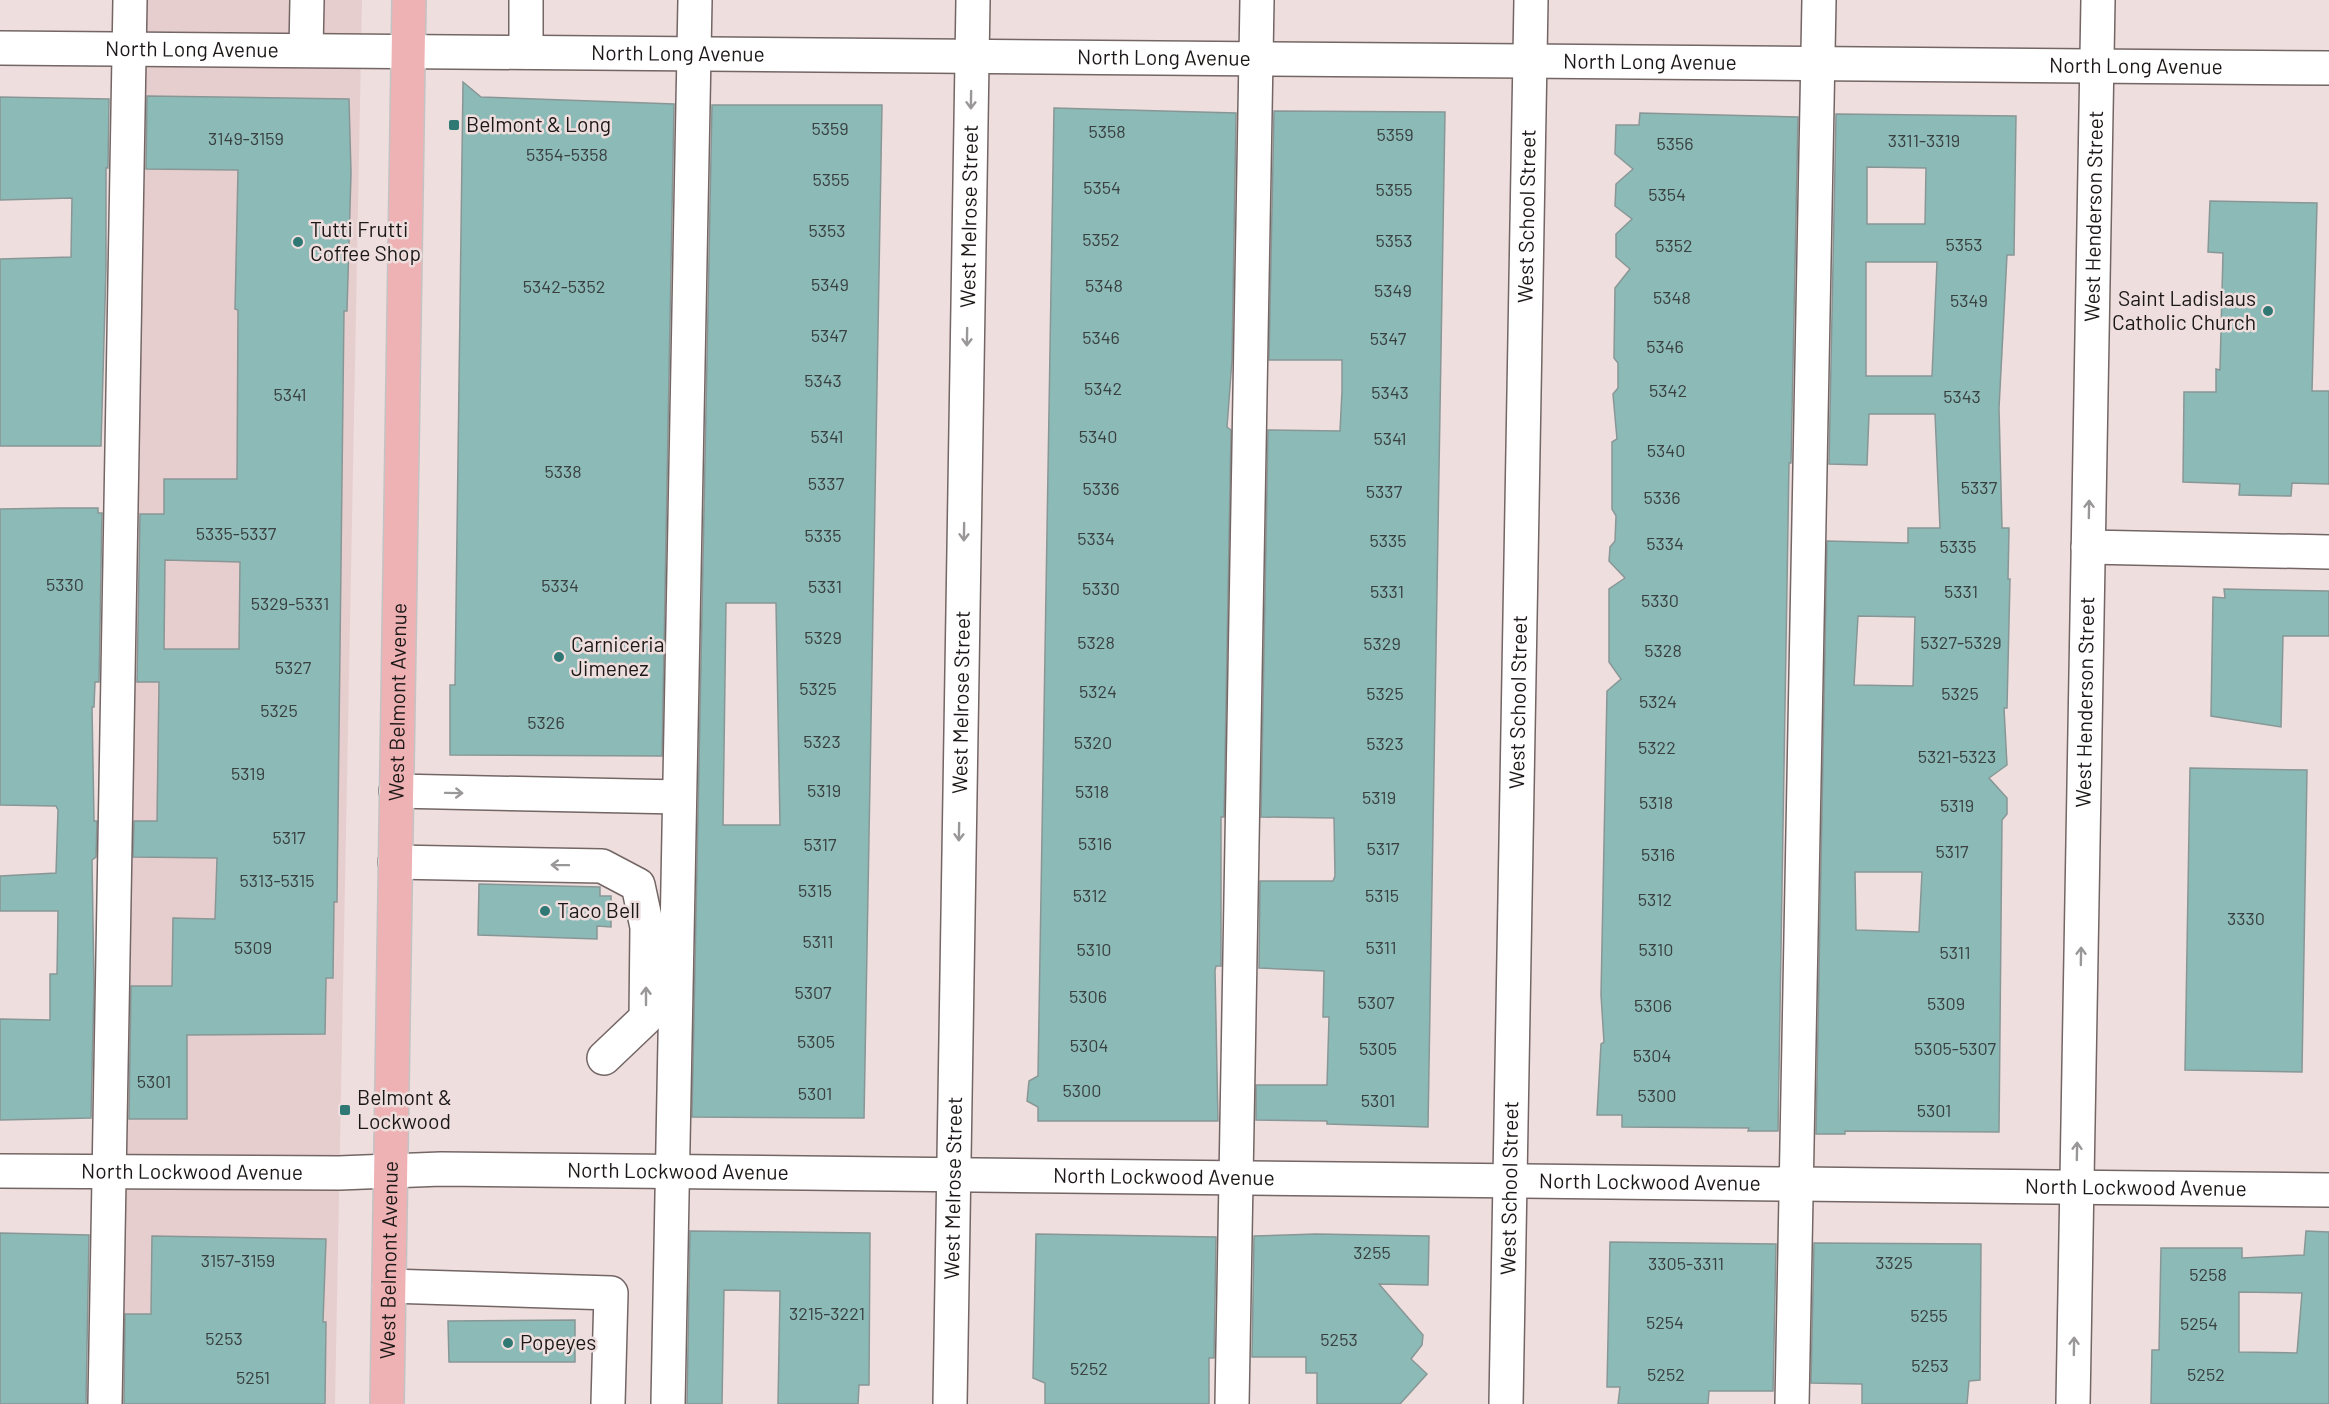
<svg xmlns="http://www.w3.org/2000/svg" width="2329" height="1404" font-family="Barlow,sans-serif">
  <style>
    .built { fill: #e7cece }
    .building { fill: #8cbab7; stroke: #889796; stroke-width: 1.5; fill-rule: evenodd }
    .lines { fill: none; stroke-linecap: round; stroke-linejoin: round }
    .minor-casing { stroke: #736665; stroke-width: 36 }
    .major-casing { stroke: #c4c3c3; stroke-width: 36 }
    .minor { stroke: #fff; stroke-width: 33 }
    .major { stroke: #eeb2b4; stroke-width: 33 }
    .oneway { stroke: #999797 }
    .poi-dot { fill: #2f7874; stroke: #eedede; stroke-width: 2 }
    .labels { text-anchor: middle; stroke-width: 5; stroke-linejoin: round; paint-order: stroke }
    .number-label { font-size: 18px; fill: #394040 }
    .street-label { font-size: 21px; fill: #1d1818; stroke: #eedede }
    .poi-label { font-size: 21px; fill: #1d1818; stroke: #eedede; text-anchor: start }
  </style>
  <rect width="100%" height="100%" fill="#eedede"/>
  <polygon class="built" points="131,0 362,0 335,1404 111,1404"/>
  <g class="building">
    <polygon points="463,82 481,97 674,104 662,756 450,755 450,685 455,685"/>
    <path d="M147,96l202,3 2,74 -4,138h-3l-7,591h-3l-1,76h-7l-1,56 -138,1v84h-58l2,-133h41l1,-68 42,1 2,-61 -84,-1 1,-36h23l2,-139h-22l3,-168h24v-35h73l1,-169 -3,-1 3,-139 -92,-1zM165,560l75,2 -1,87h-75z"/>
    <polygon points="0,97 109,99 108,168 106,168 106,268 101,446 0,446 0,259 71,257 72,198 0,200"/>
    <path d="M712,105h170l-18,1013 -172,-1zM726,603h50l4,222h-57z"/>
    <polygon points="1054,108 1236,113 1232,360 1227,427 1231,430 1224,817 1221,817 1221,966 1216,966 1215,970 1218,1121 1038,1121 1038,1107 1027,1101 1029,1081 1038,1076"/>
    <polygon points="1274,111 1445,112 1428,1127 1327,1124 1327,1121 1256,1120 1256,1085 1327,1085 1329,1017 1323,1017 1324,971 1259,968 1260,881 1333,881 1335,876 1334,818 1261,817 1268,430 1340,431 1342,391 1342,360 1269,360"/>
    <polygon points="1640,113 1798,117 1791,463 1789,463 1778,1131 1748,1131 1749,1128 1622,1127 1622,1115 1597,1115 1601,1044 1604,1042 1601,995 1607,691 1621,679 1609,662 1609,589 1625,578 1609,561 1610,547 1615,541 1616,516 1612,509 1612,442 1617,439 1613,394 1618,388 1618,363 1614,358 1615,288 1630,269 1616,257 1616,234 1632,219 1615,206 1616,184 1633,169 1615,154 1616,125 1639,125"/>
    <path d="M1836,114l180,2 -2,139h-7l-8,153 3,120h7l-1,51h2l-3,129h-3l3,57 -18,13 18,20v16l-5,6 -3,312 -154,-1v3h-29l11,-593 81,2v-15h32l-5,-114h-66l-2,51 -38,-1zM1867,167l59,1 -1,56h-58zM1866,262h71l-5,114h-66zM1858,616l57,1 -2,69 -59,-1zM1855,872h67l-3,60 -63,-2z"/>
    <polygon points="2210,201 2317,203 2312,391 2329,391 2329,484 2292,483 2291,496 2239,495 2240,484 2183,482 2184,392 2216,392 2216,369 2220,370 2223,253 2208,252"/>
    <polygon points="61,508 98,508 98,513 102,513 99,682 95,682 94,707 92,707 94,821 97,821 96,857 92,860 94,986 91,1118 0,1120 0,1019 50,1020 50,974 57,974 58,911 0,911 0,876 56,873 58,810 56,806 0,805 0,509"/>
    <polygon points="2224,589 2329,591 2329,636 2283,636 2281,727 2211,716 2213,597 2225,598"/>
    <polygon points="2190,768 2307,770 2302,1072 2185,1070"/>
    <polygon points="479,884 600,887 600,896 611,896 611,927 597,926 597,939 478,935"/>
    <polygon points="690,1231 870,1233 869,1385 859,1385 858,1404 778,1404 780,1291 724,1290 722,1404 687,1404"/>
    <path d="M2306,1231l23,1v172h-178l1,-54h7l2,-102h81v10l62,-3zM2239,1292l63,1 -5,60 -58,-1z"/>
    <polygon points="0,1233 89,1235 86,1404 0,1404"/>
    <polygon points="1036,1234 1216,1237 1214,1358 1209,1358 1209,1404 1045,1404 1045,1383 1033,1378"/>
    <polygon points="1316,1234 1429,1236 1428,1285 1379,1284 1423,1335 1422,1345 1411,1359 1427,1374 1400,1404 1317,1404 1317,1373 1306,1373 1306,1357 1252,1357 1254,1236"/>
    <polygon points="152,1236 326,1239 323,1322 326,1322 325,1404 124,1404 125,1314 151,1314"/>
    <polygon points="1610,1242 1776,1244 1773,1391 1709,1391 1708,1404 1618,1404 1620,1387 1607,1387"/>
    <polygon points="1814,1243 1981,1244 1980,1380 1969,1381 1967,1404 1862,1404 1862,1384 1811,1383"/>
    <polygon points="575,1320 575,1362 449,1362 448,1321"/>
  </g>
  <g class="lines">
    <defs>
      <g id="minor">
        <polyline points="526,0 526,52"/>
        <path id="s1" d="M0,48l2329,20"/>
        <polyline points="306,50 307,0"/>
        <polyline points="2088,547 2329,552"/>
        <polyline points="396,791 679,797"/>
        <polyline points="395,862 602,866 638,885 647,927 646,1018 604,1058"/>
        <path id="s2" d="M0,1171l339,2 102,-4 1888,21"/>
        <polyline points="389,1286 611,1293 608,1404"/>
        <polyline points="105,1404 130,0"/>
        <polyline points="668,1404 695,0"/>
        <path id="s3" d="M950,1404l23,-1404"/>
        <polyline points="1232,1404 1257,0"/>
        <path id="s4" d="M1506,1404l25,-1404"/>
        <polyline points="1792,1404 1819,0"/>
        <path id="s5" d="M2073,1404l25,-1404"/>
      </g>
      <g id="major">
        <path id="s6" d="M387,1404l22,-1404"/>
      </g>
    </defs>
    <use href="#minor" class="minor-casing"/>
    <use href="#major" class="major-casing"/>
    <use href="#minor" class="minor"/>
    <use href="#major" class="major"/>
  </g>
  <defs><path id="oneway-shaft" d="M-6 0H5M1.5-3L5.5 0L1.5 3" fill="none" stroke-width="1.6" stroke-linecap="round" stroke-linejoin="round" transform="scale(1.5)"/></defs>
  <g class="oneway">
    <use href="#oneway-shaft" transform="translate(971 100) rotate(91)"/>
    <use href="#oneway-shaft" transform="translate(967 337) rotate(91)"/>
    <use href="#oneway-shaft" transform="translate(2089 509) rotate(-89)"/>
    <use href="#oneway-shaft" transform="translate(964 532) rotate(91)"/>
    <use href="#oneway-shaft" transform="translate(454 793) rotate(1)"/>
    <use href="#oneway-shaft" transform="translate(959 832) rotate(91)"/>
    <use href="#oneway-shaft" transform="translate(560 865) rotate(-179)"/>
    <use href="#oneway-shaft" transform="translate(2081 956) rotate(-89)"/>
    <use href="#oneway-shaft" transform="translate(646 996) rotate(-90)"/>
    <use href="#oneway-shaft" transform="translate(2077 1151) rotate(-89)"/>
    <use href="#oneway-shaft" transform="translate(2074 1346) rotate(-89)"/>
  </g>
  <g class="poi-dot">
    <rect x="448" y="119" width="12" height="12" rx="3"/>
    <circle cx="298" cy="242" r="6"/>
    <circle cx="2268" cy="311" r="6"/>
    <circle cx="559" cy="657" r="6"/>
    <circle cx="545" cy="911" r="6"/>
    <rect x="339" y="1104" width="12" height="12" rx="3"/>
    <circle cx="508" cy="1343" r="6"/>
  </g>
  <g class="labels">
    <g class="number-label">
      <text x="830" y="135">5359</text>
      <text x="1107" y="138">5358</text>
      <text x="1395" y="141">5359</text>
      <text x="246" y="145">3149-3159</text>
      <text x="1924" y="147">3311-3319</text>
      <text x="1675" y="150">5356</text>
      <text x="567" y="161">5354-5358</text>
      <text x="831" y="186">5355</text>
      <text x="1102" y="194">5354</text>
      <text x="1394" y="196">5355</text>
      <text x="1667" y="201">5354</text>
      <text x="827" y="237">5353</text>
      <text x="1101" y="246">5352</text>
      <text x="1394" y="247">5353</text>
      <text x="1964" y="251">5353</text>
      <text x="1674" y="252">5352</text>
      <text x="830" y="291">5349</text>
      <text x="1104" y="292">5348</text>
      <text x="564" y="293">5342-5352</text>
      <text x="1393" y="297">5349</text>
      <text x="1672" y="304">5348</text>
      <text x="1969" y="307">5349</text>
      <text x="829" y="342">5347</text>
      <text x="1101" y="344">5346</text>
      <text x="1388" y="345">5347</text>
      <text x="1665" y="353">5346</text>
      <text x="823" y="387">5343</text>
      <text x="1103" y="395">5342</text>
      <text x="1668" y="397">5342</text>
      <text x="1390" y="399">5343</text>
      <text x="290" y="401">5341</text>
      <text x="1962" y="403">5343</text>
      <text x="827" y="443">5341</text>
      <text x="1098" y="443">5340</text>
      <text x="1390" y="445">5341</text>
      <text x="1666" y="457">5340</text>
      <text x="563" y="478">5338</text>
      <text x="826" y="490">5337</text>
      <text x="1979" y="494">5337</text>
      <text x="1101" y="495">5336</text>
      <text x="1384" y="498">5337</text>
      <text x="1662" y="504">5336</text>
      <text x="236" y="540">5335-5337</text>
      <text x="823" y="542">5335</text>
      <text x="1096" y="545">5334</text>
      <text x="1388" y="547">5335</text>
      <text x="1665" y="550">5334</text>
      <text x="1958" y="553">5335</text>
      <text x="65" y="591">5330</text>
      <text x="560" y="592">5334</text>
      <text x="825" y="593">5331</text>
      <text x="1101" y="595">5330</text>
      <text x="1387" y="598">5331</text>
      <text x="1961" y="598">5331</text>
      <text x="1660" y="607">5330</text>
      <text x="290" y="610">5329-5331</text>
      <text x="823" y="644">5329</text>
      <text x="1096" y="649">5328</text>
      <text x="1961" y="649">5327-5329</text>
      <text x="1382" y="650">5329</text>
      <text x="1663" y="657">5328</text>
      <text x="293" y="674">5327</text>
      <text x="818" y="695">5325</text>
      <text x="1098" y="698">5324</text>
      <text x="1385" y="700">5325</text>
      <text x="1960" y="700">5325</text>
      <text x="1658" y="708">5324</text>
      <text x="279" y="717">5325</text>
      <text x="546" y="729">5326</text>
      <text x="822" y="748">5323</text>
      <text x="1093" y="749">5320</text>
      <text x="1385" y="750">5323</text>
      <text x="1657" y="754">5322</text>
      <text x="1957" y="763">5321-5323</text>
      <text x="248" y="780">5319</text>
      <text x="824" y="797">5319</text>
      <text x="1092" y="798">5318</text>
      <text x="1379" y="804">5319</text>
      <text x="1656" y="809">5318</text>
      <text x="1957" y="812">5319</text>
      <text x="289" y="844">5317</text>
      <text x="1095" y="850">5316</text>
      <text x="820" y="851">5317</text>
      <text x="1383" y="855">5317</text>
      <text x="1952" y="858">5317</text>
      <text x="1658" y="861">5316</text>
      <text x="277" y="887">5313-5315</text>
      <text x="815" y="897">5315</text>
      <text x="1090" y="902">5312</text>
      <text x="1382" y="902">5315</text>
      <text x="1655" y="906">5312</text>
      <text x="2246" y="925">3330</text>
      <text x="818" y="948">5311</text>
      <text x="253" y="954">5309</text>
      <text x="1381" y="954">5311</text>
      <text x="1094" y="956">5310</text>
      <text x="1656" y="956">5310</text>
      <text x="1955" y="959">5311</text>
      <text x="813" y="999">5307</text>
      <text x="1088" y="1003">5306</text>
      <text x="1376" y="1009">5307</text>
      <text x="1946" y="1010">5309</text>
      <text x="1653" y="1012">5306</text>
      <text x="816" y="1048">5305</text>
      <text x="1089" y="1052">5304</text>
      <text x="1378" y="1055">5305</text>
      <text x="1955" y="1055">5305-5307</text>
      <text x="1652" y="1062">5304</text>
      <text x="154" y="1088">5301</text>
      <text x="1082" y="1097">5300</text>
      <text x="815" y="1100">5301</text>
      <text x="1657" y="1102">5300</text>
      <text x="1378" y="1107">5301</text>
      <text x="1934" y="1117">5301</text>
      <text x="1372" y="1259">3255</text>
      <text x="238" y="1267">3157-3159</text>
      <text x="1894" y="1269">3325</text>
      <text x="1686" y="1270">3305-3311</text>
      <text x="2208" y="1281">5258</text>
      <text x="827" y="1320">3215-3221</text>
      <text x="1929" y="1322">5255</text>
      <text x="1665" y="1329">5254</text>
      <text x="2199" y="1330">5254</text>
      <text x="224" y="1345">5253</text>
      <text x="1339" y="1346">5253</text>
      <text x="1930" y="1372">5253</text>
      <text x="1089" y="1375">5252</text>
      <text x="1666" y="1381">5252</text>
      <text x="2206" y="1381">5252</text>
      <text x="253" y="1384">5251</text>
    </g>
    <g class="street-label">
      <text dy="7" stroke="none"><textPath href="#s1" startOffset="192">North Long Avenue</textPath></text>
      <text dy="7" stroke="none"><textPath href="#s1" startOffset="678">North Long Avenue</textPath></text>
      <text dy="7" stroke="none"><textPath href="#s1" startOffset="1164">North Long Avenue</textPath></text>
      <text dy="7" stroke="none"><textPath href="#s1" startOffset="1650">North Long Avenue</textPath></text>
      <text dy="7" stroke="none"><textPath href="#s1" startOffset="2136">North Long Avenue</textPath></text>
      <text dy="7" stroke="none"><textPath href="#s3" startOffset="1188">West Melrose Street</textPath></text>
      <text dy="7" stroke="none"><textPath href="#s4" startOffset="1188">West School Street</textPath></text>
      <text dy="7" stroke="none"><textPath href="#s5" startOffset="1188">West Henderson Street</textPath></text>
      <text dy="7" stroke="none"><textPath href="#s6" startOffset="702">West Belmont Avenue</textPath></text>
      <text dy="7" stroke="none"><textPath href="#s3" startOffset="702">West Melrose Street</textPath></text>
      <text dy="7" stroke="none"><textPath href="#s4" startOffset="702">West School Street</textPath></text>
      <text dy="7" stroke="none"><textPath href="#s5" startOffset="702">West Henderson Street</textPath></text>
      <text dy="7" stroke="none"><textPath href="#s2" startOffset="678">North Lockwood Avenue</textPath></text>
      <text dy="7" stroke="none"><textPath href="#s2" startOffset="192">North Lockwood Avenue</textPath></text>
      <text dy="7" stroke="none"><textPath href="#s2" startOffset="1164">North Lockwood Avenue</textPath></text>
      <text dy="7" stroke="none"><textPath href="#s2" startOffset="1650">North Lockwood Avenue</textPath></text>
      <text dy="7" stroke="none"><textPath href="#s3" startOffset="216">West Melrose Street</textPath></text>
      <text dy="7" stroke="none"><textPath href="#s4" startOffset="216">West School Street</textPath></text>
      <text dy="7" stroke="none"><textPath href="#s2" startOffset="2136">North Lockwood Avenue</textPath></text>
      <text dy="7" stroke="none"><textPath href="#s6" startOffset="144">West Belmont Avenue</textPath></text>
    </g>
    <g class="poi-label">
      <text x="466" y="132">Belmont &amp; Long</text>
      <text x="310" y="237">Tutti Frutti<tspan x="310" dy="24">Coffee Shop</tspan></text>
      <text x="2256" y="306" text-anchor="end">Saint Ladislaus<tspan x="2256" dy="24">Catholic Church</tspan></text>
      <text x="571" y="652">Carniceria<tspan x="571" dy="24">Jimenez</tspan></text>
      <text x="557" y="918">Taco Bell</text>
      <text x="357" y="1105">Belmont &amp;<tspan x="357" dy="24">Lockwood</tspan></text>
      <text x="520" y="1350">Popeyes</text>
    </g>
  </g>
</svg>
